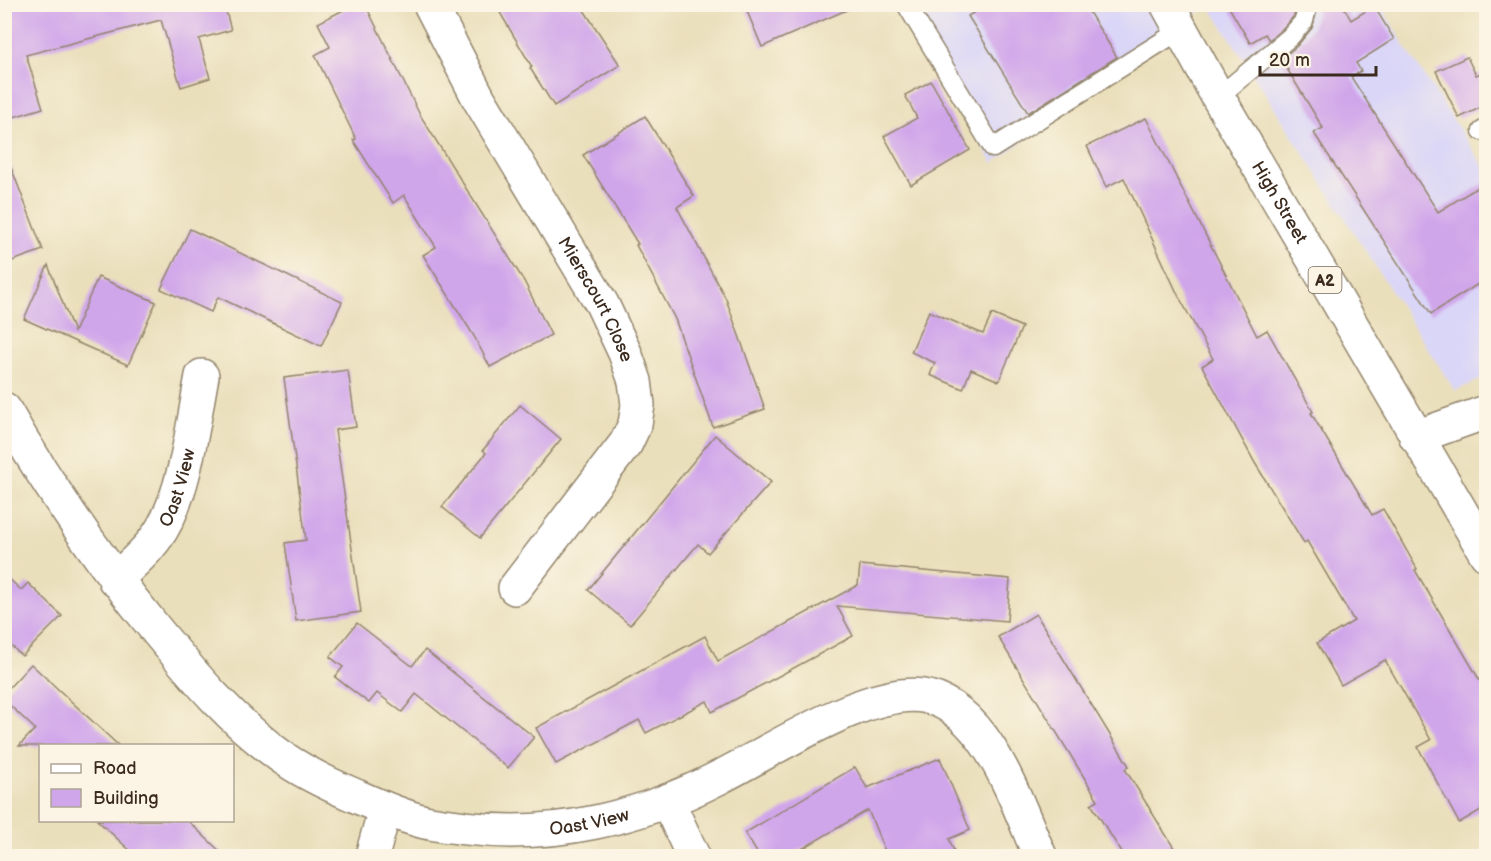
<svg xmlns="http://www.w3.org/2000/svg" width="1491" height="861" font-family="'Balsamiq Sans',sans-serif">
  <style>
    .built { fill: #dad6f7 }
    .building { fill: #d0a6ea }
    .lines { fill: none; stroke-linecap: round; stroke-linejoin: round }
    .lane-casing { stroke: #92846c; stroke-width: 21 }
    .street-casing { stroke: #92846c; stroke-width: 36 }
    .primary-casing { stroke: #92846c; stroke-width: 36 }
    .lane { stroke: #fff; stroke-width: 18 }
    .street { stroke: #fff; stroke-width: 33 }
    .primary { stroke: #fff; stroke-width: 33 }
    .labels { text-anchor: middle; stroke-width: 4.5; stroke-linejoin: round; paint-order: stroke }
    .shield { fill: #fcf5e5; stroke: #75675a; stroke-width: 1.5 }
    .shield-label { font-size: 16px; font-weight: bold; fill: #3b2a1e }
    .street-label { font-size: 18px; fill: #3b2a1e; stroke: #fcf5e5 }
  </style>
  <rect width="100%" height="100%" fill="#fcf5e5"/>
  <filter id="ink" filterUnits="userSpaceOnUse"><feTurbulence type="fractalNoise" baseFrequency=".0167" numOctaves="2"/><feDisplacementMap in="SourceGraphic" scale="12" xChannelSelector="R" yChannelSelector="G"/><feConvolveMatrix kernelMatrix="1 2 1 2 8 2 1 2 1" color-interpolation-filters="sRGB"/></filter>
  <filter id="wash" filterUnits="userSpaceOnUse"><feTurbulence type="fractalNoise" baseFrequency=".008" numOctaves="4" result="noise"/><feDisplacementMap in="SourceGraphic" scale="24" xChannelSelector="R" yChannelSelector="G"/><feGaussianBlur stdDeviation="1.35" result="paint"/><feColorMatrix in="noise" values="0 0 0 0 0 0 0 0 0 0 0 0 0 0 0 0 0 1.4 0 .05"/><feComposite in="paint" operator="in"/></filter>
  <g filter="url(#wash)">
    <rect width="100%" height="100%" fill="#eadfbb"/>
    <g class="built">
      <polygon points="900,5 1208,5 993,163"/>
      <polygon points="1209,5 1383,5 1386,15 1405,46 1486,170 1486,377 1455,391"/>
    </g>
    <g id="blocks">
      <g class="building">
        <polygon points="4,4 224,4 231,30 199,39 210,78 181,87 161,20 26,55 43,108 4,120"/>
        <polygon points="355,4 365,4 420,115 524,281 551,335 490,367 474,336 423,255 436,247 404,195 393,203 353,140 356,139 315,55 330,47 318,23"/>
        <polygon points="495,4 580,4 620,65 554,106 530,68 532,67"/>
        <polygon points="744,4 860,4 762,47"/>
        <polygon points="988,4 1084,4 1117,57 1028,113 968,16"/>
        <polygon points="1227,4 1296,4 1294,16 1282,29 1269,40 1265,34 1250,43"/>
        <polygon points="1319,4 1342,4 1351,20 1374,6 1394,39 1356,63 1361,71 1351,77 1438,212 1486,182 1486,279 1431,314 1314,133 1323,128 1281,59 1297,46 1312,28"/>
        <polygon points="1467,57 1476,75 1486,71 1486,105 1459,118 1436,71"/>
        <polygon points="931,81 970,150 911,185 884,136 917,118 905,95"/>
        <polygon points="645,116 694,196 677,207 726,299 765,409 713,427 675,319 636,245 638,244 583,155"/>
        <polygon points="1146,118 1257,336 1267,330 1313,412 1311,413 1372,515 1383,509 1417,569 1415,570 1486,691 1486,807 1459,823 1418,747 1431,740 1385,660 1341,685 1317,643 1354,621 1307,541 1304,543 1255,463 1202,366 1213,359 1178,295 1124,178 1106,187 1087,146"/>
        <polygon points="4,157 7,157 43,250 4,264"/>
        <polygon points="190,229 342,302 321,346 218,297 211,312 161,289"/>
        <polygon points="48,265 74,332 98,277 156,302 128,365 24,319"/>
        <polygon points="929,311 983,334 992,314 1022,327 999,381 971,369 963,389 930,375 935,363 911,352"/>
        <polygon points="348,370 356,427 335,430 361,612 296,621 285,543 306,540 284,378"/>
        <polygon points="520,405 561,439 480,538 442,507 486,453 483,450"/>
        <polygon points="715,435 771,482 708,553 698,544 630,625 588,590"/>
        <polygon points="860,565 1010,579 1007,621 837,606 853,636 712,712 707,701 646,733 639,720 556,764 536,728 705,636 718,661 858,585"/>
        <polygon points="4,574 21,590 28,583 62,616 22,656 4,639"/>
        <polygon points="1036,614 1129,766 1125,769 1179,856 1124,856 1091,804 1098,800 998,637"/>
        <polygon points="357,623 412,666 425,650 534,737 508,768 416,694 402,712 377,693 369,703 335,677 343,667 330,657"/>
        <polygon points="31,664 119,746 19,746 35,729 4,700 4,693"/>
        <polygon points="940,758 970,830 949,839 956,856 887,856 868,810 790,856 759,856 745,833 855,767 867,788"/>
        <polygon points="97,820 187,820 225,856 136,856"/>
      </g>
    </g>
  </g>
  <g filter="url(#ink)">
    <use href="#blocks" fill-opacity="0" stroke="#92846c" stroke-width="1.5"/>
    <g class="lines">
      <defs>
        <g id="lane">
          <polyline points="906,4 993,148 1182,29"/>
          <polyline points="1218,97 1290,37 1304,21 1308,4"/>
          <polyline points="1482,131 1486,129"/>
        </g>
        <g id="street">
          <path id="s1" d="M430,4l49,95 123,205 23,49 10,28 3,24 -3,19 -9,19 -111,145"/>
          <path id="s2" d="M4,409c45,79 96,152 153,222 39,47 72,87 122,124 23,17 51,30 77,41 22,10 45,20 69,26 13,3 27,4 40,6 88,11 175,-10 253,-50 51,-25 155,-95 210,-81 61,15 89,108 112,159"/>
          <polyline points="1416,437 1486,412"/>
          <path id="s3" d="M115,580c17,-16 35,-31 47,-51 24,-41 31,-106 40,-153"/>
          <polyline points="668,802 693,856"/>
          <polyline points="372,856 385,809"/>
        </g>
        <g id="primary">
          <path id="s4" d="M1167,4l51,93 268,457"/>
        </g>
      </defs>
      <use href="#lane" class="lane-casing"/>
      <use href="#street" class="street-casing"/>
      <use href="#primary" class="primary-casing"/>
      <use href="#lane" class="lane"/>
      <use href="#street" class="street"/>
      <use href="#primary" class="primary"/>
    </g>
  </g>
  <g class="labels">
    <rect class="shield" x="1308.5" y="267" width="33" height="26" rx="4.5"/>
    <g class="shield-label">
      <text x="1325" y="286">A2</text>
    </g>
    <g class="street-label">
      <text dy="6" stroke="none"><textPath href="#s4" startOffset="228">High Street</textPath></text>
      <text dy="6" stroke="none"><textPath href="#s1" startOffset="339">Mierscourt Close</textPath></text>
      <text dy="6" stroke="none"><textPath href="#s3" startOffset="114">Oast View</textPath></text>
      <text dy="6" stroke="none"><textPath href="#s2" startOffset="771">Oast View</textPath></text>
    </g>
  </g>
  <rect width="1491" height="861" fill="none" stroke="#fcf5e5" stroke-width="24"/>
  <rect x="39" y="744" width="195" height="78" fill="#fcf5e5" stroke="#afa495" stroke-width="1.5"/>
  <rect x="51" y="764" width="30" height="9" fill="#ffffff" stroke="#afa495" stroke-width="1.5"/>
  <text x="93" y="774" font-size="18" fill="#3b2a1e">Road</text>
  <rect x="51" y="789" width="30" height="18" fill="#d0a6ea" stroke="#afa495" stroke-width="1.5"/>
  <text x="93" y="804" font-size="18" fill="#3b2a1e">Building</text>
  <path d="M1260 66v9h116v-9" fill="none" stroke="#3b2a1e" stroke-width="3"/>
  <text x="1269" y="66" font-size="18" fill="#3b2a1e" stroke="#fcf5e5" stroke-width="4.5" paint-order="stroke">20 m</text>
</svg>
